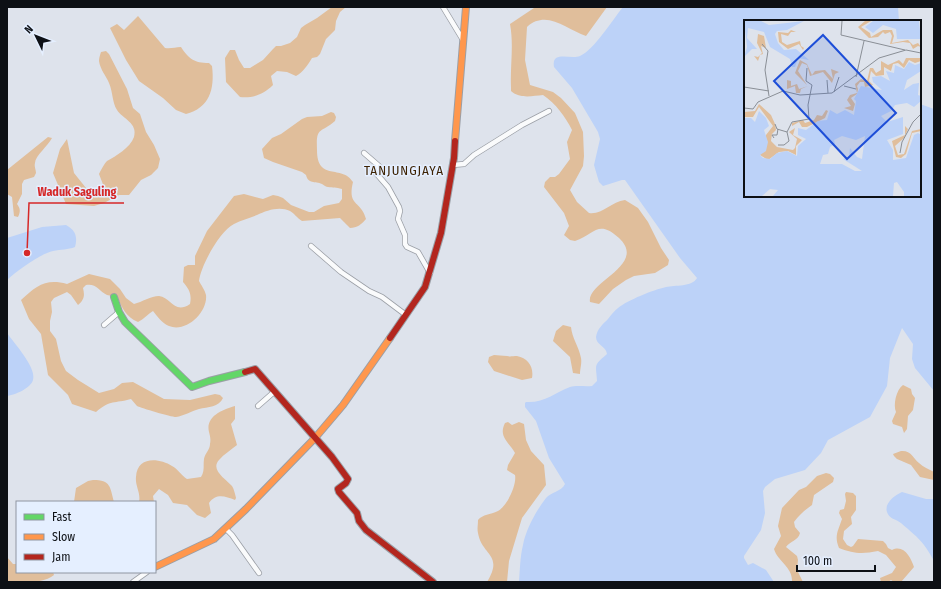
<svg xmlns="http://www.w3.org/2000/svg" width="941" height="589" font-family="'Fira Sans Condensed',sans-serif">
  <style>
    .green { fill: #e0be9b }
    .water { fill: #bcd2f8 }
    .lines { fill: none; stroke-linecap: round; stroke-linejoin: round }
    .street-casing { stroke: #9b9fa6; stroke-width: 6 }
    .fast-casing { stroke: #9b9fa6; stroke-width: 8 }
    .slow-casing { stroke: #9b9fa6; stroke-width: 8 }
    .jam-casing { stroke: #9b9fa6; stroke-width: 8 }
    .street { stroke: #fafbfc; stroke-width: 4.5 }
    .fast { stroke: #63d668; stroke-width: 6 }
    .slow { stroke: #ff974d; stroke-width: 6 }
    .jam { stroke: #b3261e; stroke-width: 6 }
    .labels { text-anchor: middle; stroke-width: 3; stroke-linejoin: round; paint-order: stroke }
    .quarter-label { font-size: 13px; letter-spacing: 1px; fill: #3d2202; stroke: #e5efff }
    .inset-road { fill: none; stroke: #8a8f96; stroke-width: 1 }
    .view { fill: #1d4ed8; fill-opacity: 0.15; stroke: #1d4ed8; stroke-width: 2 }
    .inset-edge { fill: none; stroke: #0d1015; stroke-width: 2 }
    .leader { fill: none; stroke: #d62828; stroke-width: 1.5 }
    .callout-dot { fill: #d62828; stroke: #e5efff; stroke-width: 1.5 }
    .callout-label { font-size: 12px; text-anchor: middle; font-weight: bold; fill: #d62828; stroke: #e5efff; stroke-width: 3; stroke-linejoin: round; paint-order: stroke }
  </style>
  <rect width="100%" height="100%" fill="#dee3ec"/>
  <g class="green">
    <path d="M332,7h14l-6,5 -4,9 -1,9 -9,9 -6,15 -3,3 -5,1c-5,8 -9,14 -16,18l-9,-4 -10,-1 -6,5 2,9c-10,10 -20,13 -33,12l-14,-15 -1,-24 5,-8h5l4,10 5,8h6l13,-8 10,-11 3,-3h5l9,-3 7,-6 4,-9 4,-3 12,-7z"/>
    <path d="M551,7h56l-21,29c-19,-6 -39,-27 -59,-9l-2,33 5,25 23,7 8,6 14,15 8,19 1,24 -1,10 -13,24 7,12 12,11c13,2 22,-11 36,-13l13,8 10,14 13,26 8,12 -1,5 -13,8 -21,3 -8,4 -13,9 -14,15 -9,-2c-4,-20 58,-37 29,-64 -21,-19 -24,-4 -44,3l-5,-1 -6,-5 5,-9 -5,-13 -20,-26 1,-5 5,-5h5l4,-3 11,-15 -3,-17 5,-12c-7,-14 -16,-26 -29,-35 -11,1 -23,4 -32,-4v-4c-1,-21 3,-42 -1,-63l24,-16z"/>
    <path d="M138,16l27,32c6,1 10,-1 16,-1 8,12 13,16 28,16l3,3c3,24 -3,42 -26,48l-10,-4 -13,-12 -24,-17 -13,-21 -16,-32 7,-4 7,6z"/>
    <path d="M106,51l3,3 18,35 6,19 7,6 6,18 8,13 6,14 -2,9 -7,7 -10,5 -12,15h-10l-15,8 -10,3 -28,-2 -13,-31 7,-24 7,-10 7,34 12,15 8,6c6,0 8,-2 10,-7l-5,-13c2,-4 5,-10 8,-13 9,-5 23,-13 27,-24 4,-14 -11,-18 -17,-27 -5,-8 -4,-18 -8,-27 -3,-7 -9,-14 -10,-22 0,-3 1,-6 2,-9z"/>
    <path d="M331,112l3,1 2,4 -1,4c-15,13 -19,5 -18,29 0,32 25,14 36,32 -6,25 8,18 13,37 -4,5 -9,9 -16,9l-10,-10 -38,3c-5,-3 -8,-8 -12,-10 -10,-5 -23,-1 -33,4 -7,3 -16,5 -23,9 -14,7 -33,41 -35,57 2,4 6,9 7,14 2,17 -20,38 -37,31 -6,-2 -12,-10 -16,-15 -5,3 -9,8 -15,11 -12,-5 -16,-14 -21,-26 -3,0 -7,0 -10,-1 -8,-4 -11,-12 -21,-10l-3,3c2,8 1,12 -5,17l-7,-10 -4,-3 -13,6 -3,4 1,10 -2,9v10l6,8 5,22 5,10 12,9 21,13 15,-4 8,-6 11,-1 31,17 26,1 25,-6 5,1 3,3c-4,9 -15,9 -24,11 -8,2 -15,7 -23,8 -5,0 -35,-9 -39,-11 -2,-2 -4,-5 -6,-7 -17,5 -20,0 -35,13l-24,-8 -4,-9 -20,-20 -7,-41 -12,-15 -8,-19c15,-14 25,-22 46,-16l22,-10 21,5 10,10 6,9 8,6c8,-2 17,-8 25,-8 12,1 15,19 31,8 2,-10 -1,-15 -7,-22l1,-15 4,-2h7v-9l12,-25 27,-35 10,-2 19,5 10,-4 5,1 5,2 8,7 18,7h5l10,-6 15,-3 3,-4v-10c-6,-2 -9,-1 -14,-2 -2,0 -4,-2 -6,-3 -7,-3 -14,0 -16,-9l-4,-3 -29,-10 -9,-4 -2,-9 10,-11 9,-4 21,-15 5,-2 15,-1z"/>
    <path d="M48,137l4,1c-4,8 -17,18 -17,25 -1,3 1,7 1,10l-2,4 -10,3 -2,4v10l-5,10c3,4 4,7 1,13l-4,-1 -2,-19 -5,-3v-24z"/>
    <path d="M563,325l8,2c1,11 8,20 10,31 1,5 -1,11 -1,16l-7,-1 -3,-16 -17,-16 3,-10z"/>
    <path d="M494,355c4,0 8,1 13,1 3,1 6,0 10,0 11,2 17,11 15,22l-10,2 -28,-9 -6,-9 1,-5z"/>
    <path d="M903,385l8,4 1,5 3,4 -2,12 -5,6 -1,13 -3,4 -2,-6 -9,-3 -1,-3 4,-9c-3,-7 0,-22 7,-27z"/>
    <path d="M235,406v13l-4,5 6,21c-6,5 -13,9 -18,15 -9,10 7,19 13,26 2,3 3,8 4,12l-1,2c-10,-4 -19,-7 -26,3l2,10 -6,5 -8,-3 -10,-10 -14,-2 -5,-8 -9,-6 -6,7 1,6h-15c2,-9 -4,-16 -3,-25 1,-21 23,-19 36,-11 6,3 9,9 15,13l14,-2c4,-6 2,-12 3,-18 1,-6 6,-9 6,-15 1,-5 0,-8 -1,-12 -4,-16 15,-23 26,-26z"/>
    <path d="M508,422l4,3 7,-3 5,2 2,16 5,11 13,14 2,20 -24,33 -13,43 -2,21h-20c17,-28 -5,-26 -9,-49 -1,-4 0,-8 0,-13 5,-6 12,-5 20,-9 9,-5 19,-26 17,-36l-8,-5 1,-5 7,-12c-6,-11 -17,-16 -10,-30z"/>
    <path d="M901,451c10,-1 12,7 18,12 4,4 10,6 15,9v8l-14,-3 -9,-12 -14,-6 -3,-3 -1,-2z"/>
    <path d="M826,473l4,1 4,4 -1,4 -19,13 -2,10c-7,5 -13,10 -18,17l1,5 5,6c-2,8 -10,8 -14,14l11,9 1,4 -1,10 6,12h-11c1,-15 -14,-20 -18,-33l7,-13 -3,-10 4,-18 17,-18 7,-3 11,-11z"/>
    <path d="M93,480c18,0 17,7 21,22h-40l2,-14 12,-7z"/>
    <path d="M846,492l7,1 3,3v14l-5,7 1,7 -8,7 -1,8 4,6 4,2 2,-1 5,-7 25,2 3,3 2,4 4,2c12,-6 19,8 22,17l-13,15h-7l-3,-2 -3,2h-7l-1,-4 12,-5 4,-6 -10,-12 -8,-4c-15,3 -24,3 -39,-3 -5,-12 -1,-17 3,-29l-3,-6 1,-3 4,-1 2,-8 -1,-7z"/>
    <path d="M7,557l6,7h4v8h36l1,3c-10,9 -34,7 -47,7z"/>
  </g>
  <g class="water">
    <path d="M623,7h275l1,14h-154v175h175v-92l14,5v282l-19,-23 -3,-9 1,-15 -11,-16 -12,30 -3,28 -17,31 -42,23 -7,13 -16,17 -30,9 -10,8 -2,4 2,22 -4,17 -17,26v2l4,7 5,-2 13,7 8,12h-255c1,-12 1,-25 4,-37 3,-16 13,-34 23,-47 5,-6 15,-6 19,-14l-16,-26 -13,-37 -11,-14v-4l1,-1c19,1 28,-9 44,-15 7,-2 15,0 22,-1l5,-5c-1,-17 -4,-15 10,-27 -1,-8 -11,-9 -11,-17 1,-8 7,-13 12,-18 3,-4 6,-8 10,-11 10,-8 35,-18 48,-21 9,-2 26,0 31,-9l-17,-20 -55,-78h-3l-19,6 -4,-4 -5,-17 6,-26 -2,-7 -26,-44 -18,-21c-3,-17 17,-7 26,-11 14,-6 33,-37 43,-49z"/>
    <path d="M66,225c9,5 12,11 9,22 -7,3 -14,2 -22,4 -13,3 -35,19 -46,29v-42l35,-11z"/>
    <path d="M7,333c7,10 30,35 26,47 -2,8 -18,15 -26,16z"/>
    <path d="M902,492l24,7h8v62c-3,-5 -6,-11 -10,-16 -6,-8 -15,-15 -23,-22 -5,-4 -12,-4 -14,-11 -3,-9 8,-17 15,-20z"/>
  </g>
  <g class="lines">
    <defs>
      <g id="street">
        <polyline points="443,7 463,40"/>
        <polyline points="364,153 379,166 375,172 388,187 399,207 400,211 398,219 405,235 405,244 407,247 418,252 430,273"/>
        <polyline points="453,165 464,164 474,155 522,125 549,111"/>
        <polyline points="311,246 341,272 369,291 382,297 406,315"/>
        <polyline points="104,325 119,312"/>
        <polyline points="258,406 274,392"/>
        <polyline points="226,529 232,535 259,573"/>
        <polyline points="133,582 147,572"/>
      </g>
      <polyline id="fast" points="114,297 119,312 125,322 192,387 209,381 245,372"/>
      <g id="slow">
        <polyline points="455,141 466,7"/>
        <polyline points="155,567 214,539 246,509 315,438 343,405 390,338"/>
      </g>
      <g id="jam">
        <polyline points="390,338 425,287 441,233 454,158 455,141"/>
        <polyline points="245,372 255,369 332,457 348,479 346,483 338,489 339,492 357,513 359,521 366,530 433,582"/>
      </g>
    </defs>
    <use href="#street" class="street-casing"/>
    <use href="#fast" class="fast-casing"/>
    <use href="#slow" class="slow-casing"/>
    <use href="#jam" class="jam-casing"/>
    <use href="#street" class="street"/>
    <use href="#fast" class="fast"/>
    <use href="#slow" class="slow"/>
    <use href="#jam" class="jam"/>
  </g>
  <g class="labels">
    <g class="quarter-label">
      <text x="404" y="175">TANJUNGJAYA</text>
    </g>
  </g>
  <g transform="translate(744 20)">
    <rect width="177" height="177" fill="#dee3ec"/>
    <path d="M121,1h6l-10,6 9,6 1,4 12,-7h9l2,6 -2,7 16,-3 5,5 5,-2 3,4 -3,-1 -5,3 -3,-6 -7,-1 -13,2 2,-8 -2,-4 -5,2 -2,-2 -5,5 -9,1 -11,-11zM47,10l5,2h-5l-3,4 -7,-2 1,8 5,3 13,-4 1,5 3,2 -1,2 -4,-6 -11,5 -9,-7 -1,-10 10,1zM14,14l6,2 2,12 -5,-2 2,8 -3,1 -2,6 -4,-5 4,1 4,-4 -5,-10zM162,38h15v3l-6,2 -6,-3 -5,8 -6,-5 -5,1 -2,7 -7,-4v8l-8,1 -5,-5 -2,10 4,4 -8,2 -1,-5h-4l-3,4 1,3 -1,5 -6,4 4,6 -2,7 -9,-3 7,-2 -4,-6 3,-5 7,-2 -2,-9 6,-5 6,2 3,-13h3l3,5 5,-3v-9l7,4 11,-5 4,4zM56,40l7,4 5,11 3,-4 10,-1 8,9 -2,-10 8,3 -4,2 -3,9 -9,-11 -13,4 -3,-11 -5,-2 -4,8 9,14 -12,-12zM43,60l4,1v5l6,-2 2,5 9,-3 -7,3 -1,4h-4l-1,-7 -8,3zM15,84l12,11 4,9 1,6 -4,4 -1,7 6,6 16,3 2,-2 2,-9 -8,-7 6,-4 -2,7 9,5 -6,6v9l-8,-4 -9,1 -11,8 -8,-5 6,-20 7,-9 -14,-19 -6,10h-9v-5l11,-1zM82,90l2,1 -3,7 -18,9h-5l-3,-5 -7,4v-3l11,-3 2,3 9,-3 3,-5 5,1zM161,106l3,3 -4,9 -9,8 3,9 6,-1 8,-23 9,-2v2l-9,2 -6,21 -5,4 -5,-1 -4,-16 13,-6z" fill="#e0be9b"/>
    <path d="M0,1h17l8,4 35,-4 -17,9 -10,1 -2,3 3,9 6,7 12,-1 13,11 -11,-2 -3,9h-3l-2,-8 -20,-12 -6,-15 -16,-4 -1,10 10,11h-5l-8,8 3,-10zM129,1h46l2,18h-24l-1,-10 -13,-4 -10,8 -8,-6zM165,42l6,3 6,-2v8l-14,9 -3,10 9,-6 6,-1 -1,12 3,1v5l-7,6 -7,-4 -12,2 -4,6 -10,5 6,6 16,-5v17l-16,6 6,10v10l13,-2 8,-23 4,-2 3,2v61h-17v-4l-7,-10 -3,1 -1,13h-120l5,-6 -8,-1 -8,7h-18v-78h7l4,4 4,-11 7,7 3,8 -5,4 4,12 -2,9 -6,4 3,3 7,1 7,-6 10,-2 10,5 1,-10 8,-7 -8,-4v-7l8,2 12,-9 9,-1 3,-10 7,4 8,-4 9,5 2,-14 -2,-2 7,-13 21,4 -9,-8 -1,-5 9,-1 9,5 -4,-10 8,2 1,-8 9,4zM98,116l14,4 9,-4 -3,23 -5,-2 -7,-9 -1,9 -6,2 19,12h-7l-13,-7h-22l3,-9 5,-1 2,-7 5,-3 -1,-4z" fill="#bcd2f8" fill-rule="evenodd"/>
    <path class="inset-road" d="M98,1l-1,14 64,15M18,24l6,7 -3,19 4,26M112,57l8,-36M83,60l1,13M100,66l12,3M0,67l25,4M90,72l5,-15M0,88l9,1 5,-7 25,-11 17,4 32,-2 47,-35 27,-8 15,3M31,104l2,5 10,3 5,-10 17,-3 -1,-14 4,-20 -6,-4 1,-13M30,118l-2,-3h5l1,-6M34,125h6l5,-4 -2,-9M156,133l2,-11 11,-20 8,-8"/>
    <path class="view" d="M79,15l73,78 -49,46 -73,-78z"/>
    <rect width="177" height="177" class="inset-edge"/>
  </g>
  <path class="leader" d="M27 253L29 203H124"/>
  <circle class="callout-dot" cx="27" cy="253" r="4"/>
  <g class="callout-label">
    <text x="77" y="196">Waduk Saguling</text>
  </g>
  <rect width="941" height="589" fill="none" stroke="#0d1015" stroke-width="16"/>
  <rect x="16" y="501" width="140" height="72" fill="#e5efff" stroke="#8f96a1"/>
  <rect x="24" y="514" width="20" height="6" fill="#63d668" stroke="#8f96a1"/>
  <text x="52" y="521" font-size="12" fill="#0d1015">Fast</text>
  <rect x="24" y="534" width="20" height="6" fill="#ff974d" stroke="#8f96a1"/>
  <text x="52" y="541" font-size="12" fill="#0d1015">Slow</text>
  <rect x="24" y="554" width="20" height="6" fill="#b3261e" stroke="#8f96a1"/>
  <text x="52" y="561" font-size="12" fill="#0d1015">Jam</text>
  <g transform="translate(36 36) rotate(313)" stroke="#e5efff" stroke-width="3" paint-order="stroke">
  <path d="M0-3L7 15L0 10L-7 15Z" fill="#0d1015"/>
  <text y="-6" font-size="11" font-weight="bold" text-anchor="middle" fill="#0d1015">N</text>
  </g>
  <path d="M797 565v6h78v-6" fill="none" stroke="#0d1015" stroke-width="2"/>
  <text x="803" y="565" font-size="12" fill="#0d1015" stroke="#e5efff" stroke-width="3" paint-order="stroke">100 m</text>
</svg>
